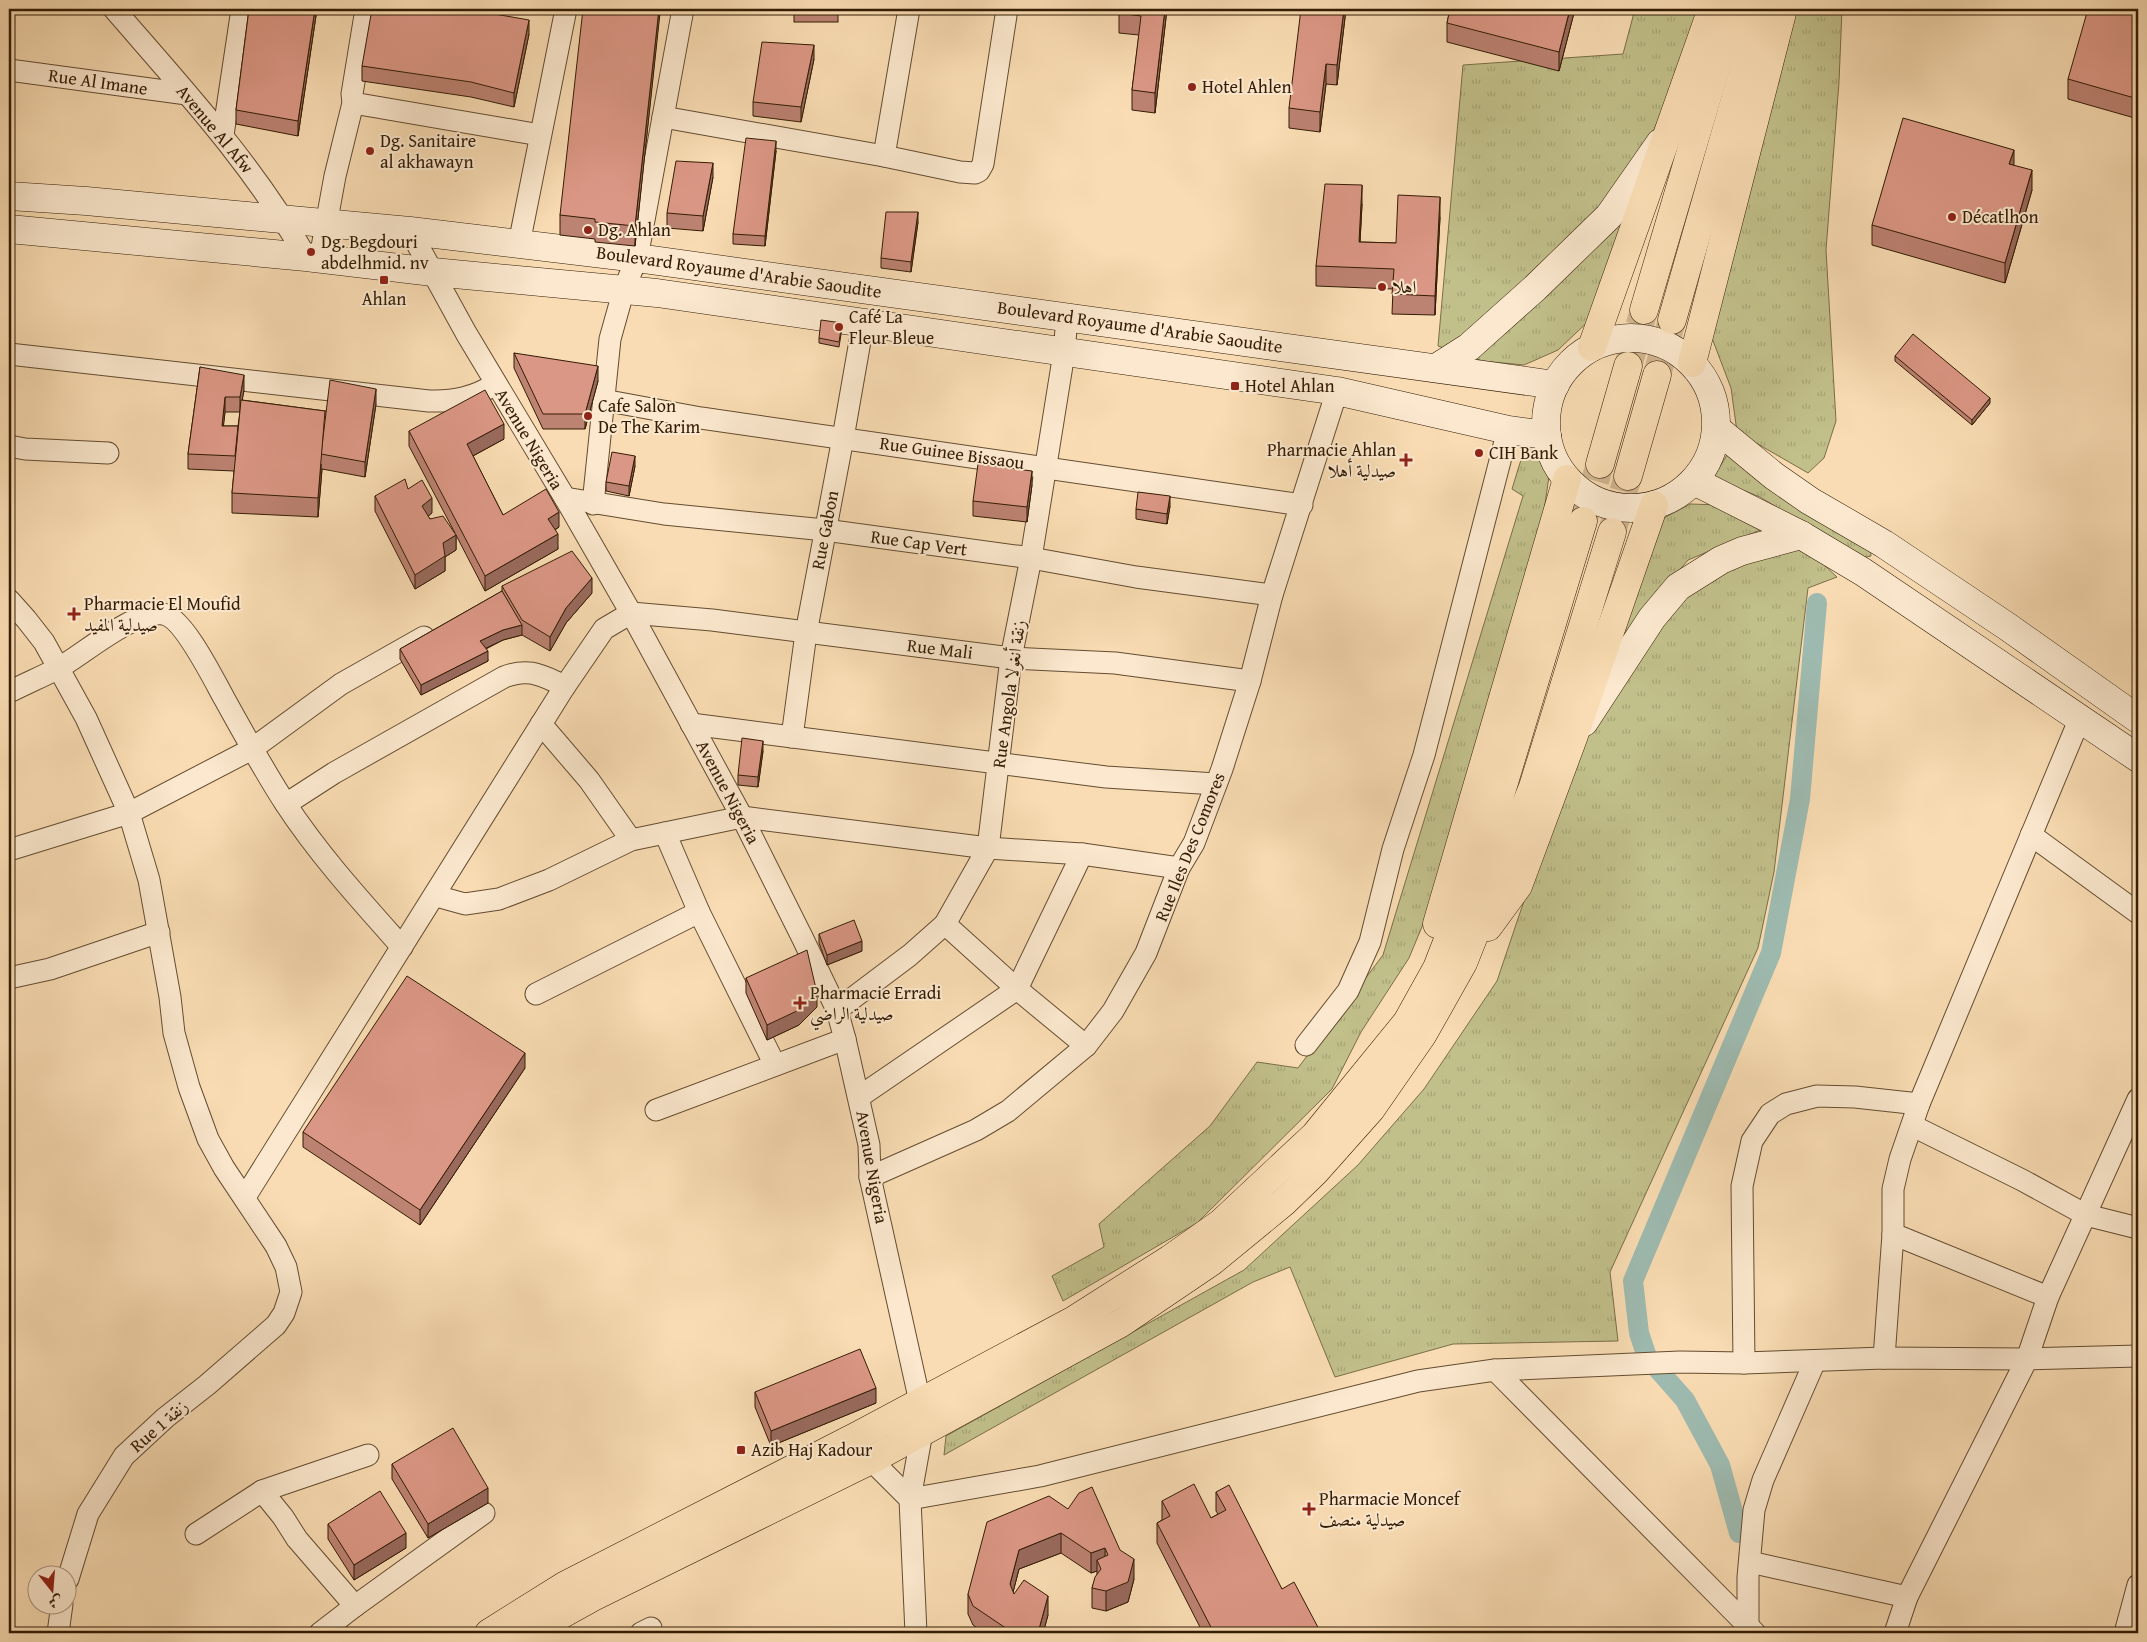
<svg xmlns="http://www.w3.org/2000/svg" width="2147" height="1642" font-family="'Gentium Book Plus',Amiri,serif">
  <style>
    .grass { fill: url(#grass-tufts); stroke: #7a6e47 }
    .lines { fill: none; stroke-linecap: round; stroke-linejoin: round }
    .canal { stroke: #9ebbb1; stroke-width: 20 }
    .highway-tunnel { stroke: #d1b690; stroke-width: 28; stroke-dasharray: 28 14; stroke-linecap: butt }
    .street-casing { stroke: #644c30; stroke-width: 23 }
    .secondary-casing { stroke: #331c04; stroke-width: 29 }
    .highway-casing { stroke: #331c04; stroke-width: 29 }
    .street { stroke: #fbe8ce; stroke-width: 21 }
    .secondary { stroke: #fbe8ce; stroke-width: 28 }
    .highway { stroke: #f9dcb3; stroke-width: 28 }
    .wall { fill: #bc8272; stroke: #331c04; fill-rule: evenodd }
    .shaded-wall { fill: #996a5d; stroke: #331c04 }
    .building { fill: #db9785; stroke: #331c04 }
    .poi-dot { fill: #8f2418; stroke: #fbe8ce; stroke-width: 2 }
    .labels { text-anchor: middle; stroke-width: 4; stroke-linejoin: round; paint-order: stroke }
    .street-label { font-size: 18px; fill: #331c04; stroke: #fbe8ce }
    .poi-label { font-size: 18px; fill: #331c04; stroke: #fbe8ce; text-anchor: start }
  </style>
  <defs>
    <pattern id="grass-tufts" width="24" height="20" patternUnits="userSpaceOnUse" patternTransform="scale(1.25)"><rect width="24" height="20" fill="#c1bf8a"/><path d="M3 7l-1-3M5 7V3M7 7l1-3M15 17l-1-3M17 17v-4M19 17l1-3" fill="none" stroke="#a6a475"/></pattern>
  </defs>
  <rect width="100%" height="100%" fill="#f9dcb3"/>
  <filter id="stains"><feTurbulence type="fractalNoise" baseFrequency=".004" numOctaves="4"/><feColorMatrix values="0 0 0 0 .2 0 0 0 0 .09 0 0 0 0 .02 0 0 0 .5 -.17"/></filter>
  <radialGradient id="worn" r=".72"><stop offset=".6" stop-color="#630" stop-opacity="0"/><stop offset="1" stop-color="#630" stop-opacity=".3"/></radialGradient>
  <g class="grass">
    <polygon points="1635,9 1705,9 1699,31 1651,136 1596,314 1558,350 1524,365 1483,361 1438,346 1463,65 1623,54"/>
    <polygon points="1793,9 1842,9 1839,82 1826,250 1836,421 1824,458 1808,473 1737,432 1731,388 1712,338"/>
    <polygon points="1524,450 1538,450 1550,469 1543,518 1443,876 1409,958 1361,1032 1332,1089 1197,1223 1063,1301 1052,1276 1104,1247 1099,1224 1210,1126 1257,1062 1298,1068 1383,955 1523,496 1512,489"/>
    <polygon points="1727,455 1782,496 1870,547 1871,556 1861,558 1760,497 1713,478"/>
    <polygon points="1690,504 1721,505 1765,528 1688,560 1647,609 1591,696 1664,518"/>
    <polygon points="1787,541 1808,550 1837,577 1808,588 1774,872 1758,948 1610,1272 1618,1341 1453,1344 1335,1377 1290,1267 1253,1282 944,1455 946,1436 1244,1270 1358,1165 1424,1089 1497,981 1560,794 1619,672 1683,587"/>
  </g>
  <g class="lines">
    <polyline class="canal" points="1739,1533 1720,1465 1685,1400 1647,1357 1639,1333 1633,1281 1771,953 1800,799 1817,603"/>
    <g class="highway-tunnel">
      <polyline points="1628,366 1644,310"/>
      <polyline points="1657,375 1672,320"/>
      <polyline points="1583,521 1600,464"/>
      <polyline points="1612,532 1628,476"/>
    </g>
    <defs>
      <g id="street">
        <path d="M114,9c70,81 138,154 192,248"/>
        <polyline points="9,70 187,94"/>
        <polyline points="353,103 540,135"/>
        <polyline points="663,117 884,156 960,172 975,173 979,171 983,164 1007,9"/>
        <polyline points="223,135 242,9"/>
        <polyline points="884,156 909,9"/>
        <polyline points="410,231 466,333 565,498 631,613 742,817 803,939 837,1010 845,1039 869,1145 870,1177 920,1402"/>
        <polyline points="519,244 566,9"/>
        <polyline points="320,258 335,176 353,103 352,94 366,9"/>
        <path d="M9,354l420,47c26,1 45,-4 67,-17"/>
        <polyline points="603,400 701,418 1302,505"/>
        <polyline points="9,446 25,449 108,453"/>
        <polyline points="565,498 664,514 825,530 1031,558 1136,577 1272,595"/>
        <polyline points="593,504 610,339 624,289 637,258 683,9"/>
        <polyline points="9,600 26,619 44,642 86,718 129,813 149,880 170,997 174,1033 189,1087 208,1139 224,1168 276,1246 286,1267 291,1292 284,1313 276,1325 207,1385 165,1418 124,1456 88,1514 68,1579"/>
        <path d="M9,692c16,-8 32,-15 48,-23 27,-15 75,-58 106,-55 20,3 51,66 61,84 20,36 39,71 61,105 34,52 76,98 117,144"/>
        <polyline points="541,724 589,780 631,840"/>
        <polyline points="691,724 1106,777 1216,784"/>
        <polyline points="792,737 806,633 843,438 863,324"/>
        <path d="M286,804l48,-31 170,-96c26,-10 38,-1 61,9"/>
        <polyline points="665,833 699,912 775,1065"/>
        <polyline points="2031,835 2138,913"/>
        <polyline points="9,850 129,813 252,749 341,684 424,637"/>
        <polyline points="436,896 465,904 499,899 549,880 631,840 742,817 988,848 1082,854 1179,868"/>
        <polyline points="945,924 1017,989 1086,1046"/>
        <polyline points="9,978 50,969 159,932"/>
        <polyline points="536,994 699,912"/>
        <polyline points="837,1010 910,955 945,924 988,848 1011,658 1031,558 1064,353 1067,317"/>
        <polyline points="1306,1045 1348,991 1370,942 1393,849 1424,755 1508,430"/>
        <polyline points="859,1097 1017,989 1082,854"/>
        <polyline points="656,1110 845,1039"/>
        <polyline points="1913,1126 2022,1180 2086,1215 2138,1228"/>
        <polyline points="870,1177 976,1130 1008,1111 1086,1046 1113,1011 1146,953 1179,868 1194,843 1222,769 1250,681 1272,595 1337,391"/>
        <polyline points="245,1197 565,686 604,629 631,613 712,620 1011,658 1115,663 1250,681"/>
        <polyline points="1893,1234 2048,1297"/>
        <polyline points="1884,1358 1893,1234 1893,1189 1900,1159 1919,1104 2080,718"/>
        <polyline points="1744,1363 1742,1186 1752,1141 1770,1114 1786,1104 1817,1096 1855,1097 1919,1104"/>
        <polyline points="1495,1370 1755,1633"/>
        <polyline points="871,1460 910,1499"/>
        <polyline points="910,1499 1040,1476 1418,1381 1495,1370 1680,1362 1744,1363 1884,1358 2027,1359 2138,1356"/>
        <polyline points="196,1534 262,1491"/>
        <polyline points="1750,1562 1907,1597 2027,1359 2048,1297 2138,1099"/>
        <polyline points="355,1606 297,1539 283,1517 262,1491 368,1455"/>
        <polyline points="1748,1627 1748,1577 1754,1510 1763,1480 1815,1361"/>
        <polyline points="58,1633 62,1604"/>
        <polyline points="320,1633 355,1606 484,1513"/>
        <polyline points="641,1633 651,1628"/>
        <polyline points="916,1633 910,1499 922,1432"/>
        <polyline points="1895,1633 1907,1597"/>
        <polyline points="2125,1633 2138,1585"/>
      </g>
      <g id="secondary">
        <polyline points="9,196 86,201 410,231 637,258 1555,385"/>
        <polyline points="9,229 306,257 433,272 657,293 1337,391 1508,430 1547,435"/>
        <circle cx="1631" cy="423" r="85"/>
        <polyline points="1436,368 1469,347 1535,288 1609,216 1660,143"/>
        <polyline points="1717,429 1774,476 1810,501 1884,544 2008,627 2138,719"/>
        <polyline points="1694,481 1801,535 1863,572 2138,758"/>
        <polyline points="1584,722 1652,618 1678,587 1721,560 1742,551 1801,535"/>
      </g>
      <g id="highway">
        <polyline points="1644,310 1733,9"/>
        <polyline points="1672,320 1761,9"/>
        <polyline points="1592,347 1712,9"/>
        <polyline points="1692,363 1783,9"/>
        <polyline points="1600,464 1628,366"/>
        <polyline points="1628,476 1657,375"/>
        <polyline points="1437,924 1567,479"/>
        <polyline points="1488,927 1518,886 1573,738 1654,505"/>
        <polyline points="489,1633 564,1586 859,1435 1074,1320 1170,1259 1221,1223 1315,1135 1407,1022 1437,968 1485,845 1583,521"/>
        <polyline points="528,1633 593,1597 871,1460 1121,1323 1211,1262 1284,1202 1315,1172 1371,1109 1423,1034 1463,963 1533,787 1612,532"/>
      </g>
    </defs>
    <use href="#street" class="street-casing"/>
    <use href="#secondary" class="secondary-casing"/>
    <use href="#highway" class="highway-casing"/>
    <use href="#street" class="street"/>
    <use href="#secondary" class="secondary"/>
    <use href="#highway" class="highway"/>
  </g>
  <g class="wall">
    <polygon points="249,9 317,9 298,136 236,124 236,110"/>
    <polygon points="660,9 635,246 595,242 595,239 560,235 560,215"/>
    <rect x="794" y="9" width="44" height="13"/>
    <polygon points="1167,9 1155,113 1132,110 1132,90 1139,35 1119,33 1119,13"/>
    <polygon points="1346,9 1337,85 1326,84 1320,132 1289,128 1289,108"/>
    <polygon points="1450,9 1575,9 1559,71 1447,42 1447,23"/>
    <polygon points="2138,9 2138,119 2068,99 2068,79"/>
    <polygon points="529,34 514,107 471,97 362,81 362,66"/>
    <polygon points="814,59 801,122 753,116 753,102"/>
    <polygon points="776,151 765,246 733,244 733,234"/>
    <polygon points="713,177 703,231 667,228 667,213"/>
    <polygon points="2032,190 2005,283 1872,245 1872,225"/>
    <polygon points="1362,204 1360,242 1396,243 1440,217 1435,315 1392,314 1393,289 1316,286 1316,266"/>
    <polygon points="918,222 911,272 881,268 881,258"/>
    <polygon points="842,328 839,347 819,343 819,338"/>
    <polygon points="514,353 598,381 585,429 543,429 514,368"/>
    <polygon points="1895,356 1990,403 1972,425 1895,361"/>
    <path d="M200,367l44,23 -2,10 83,11 51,-7 -11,73 -43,-8 -4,48 -86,-4v-20l2,-22 -46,-2v-15zM225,412h15l-2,14h-15z"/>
    <polygon points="409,431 504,439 473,456 503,515 559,527 555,530 558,549 485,591 456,535 456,550 445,557 445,571 415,589 375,511 375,496 408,489 432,513 428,516 430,519 455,533 409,446"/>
    <polygon points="635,466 629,496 606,491 606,482"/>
    <polygon points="1032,485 1027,522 973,516 973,501"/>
    <polygon points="1170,506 1167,524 1136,519 1136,509"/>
    <polygon points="502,586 592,593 566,623 550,651 522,635 503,640 486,649 488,661 421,695 400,659 400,649 502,591"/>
    <polygon points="763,751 758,787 738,785 738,775"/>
    <polygon points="819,934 862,951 827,965 819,943"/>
    <polygon points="746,978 817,1007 799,1025 767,1040 746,993"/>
    <polygon points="525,1068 420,1225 303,1147 303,1132"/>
    <polygon points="755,1392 876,1403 771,1446 755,1407"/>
    <polygon points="392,1464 488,1503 428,1538 392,1479"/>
    <polygon points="1216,1492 1282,1589 1321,1633 1203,1633 1157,1543 1157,1523 1162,1520 1162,1501 1211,1518 1218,1514 1216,1511"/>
    <polygon points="1068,1509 1134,1579 1128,1602 1106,1611 1092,1608 1092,1588 1097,1574 1097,1571 1091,1573 1061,1553 1019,1569 1013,1592 1014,1594 1048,1615 1043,1633 984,1633 973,1625 968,1614 968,1594"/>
    <polygon points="328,1524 406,1548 354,1580 328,1539"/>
  </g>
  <g class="shaded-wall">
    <polygon points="315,9 317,9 298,136 298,121"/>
    <polygon points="659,9 660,9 660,13 635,246 635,226"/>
    <polygon points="1165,9 1167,9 1155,113 1155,93"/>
    <polygon points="1344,9 1346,9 1337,85 1337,65"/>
    <polygon points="1570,9 1575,9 1559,71 1559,52"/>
    <polygon points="529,20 529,34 514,107 514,93"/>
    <polygon points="814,45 814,59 801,122 801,107"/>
    <polygon points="1326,64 1326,84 1320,132 1320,112"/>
    <polygon points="776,141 776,151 765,246 765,236"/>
    <polygon points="2014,150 2014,170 2009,164"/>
    <polygon points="713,163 713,177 703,231 703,216"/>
    <polygon points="2032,170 2032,190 2005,283 2005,263"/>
    <polygon points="1362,185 1362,204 1359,261 1359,242"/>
    <polygon points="1440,197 1440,217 1435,315 1435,296"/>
    <polygon points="918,212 918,222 911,272 911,262"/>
    <polygon points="598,366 598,381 585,429 585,414"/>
    <polygon points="244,375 244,390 240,412 240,397"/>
    <polygon points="376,389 376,404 365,477 365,462"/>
    <polygon points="225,397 225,412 222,440 222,426"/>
    <polygon points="1990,398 1990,403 1972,425 1972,420"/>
    <polygon points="504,424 504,439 467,459 467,444"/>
    <polygon points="635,456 635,466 629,496 629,486"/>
    <polygon points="321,464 321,469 322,469 318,517 318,498"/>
    <polygon points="1032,471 1032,485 1027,522 1027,507"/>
    <polygon points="1170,496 1170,506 1167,524 1167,514"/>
    <polygon points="432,498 432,513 422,521 422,506"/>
    <polygon points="559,512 559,527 548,534 548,519"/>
    <polygon points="558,534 558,549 485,591 485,576"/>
    <polygon points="456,535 456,550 445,557 445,571 415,589 415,575 443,543"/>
    <polygon points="592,578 592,593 566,623 550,651 550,637 566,608"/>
    <polygon points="522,625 522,635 503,640 480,651 480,641 503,630"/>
    <polygon points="488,651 488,661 421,695 421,685"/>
    <polygon points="763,741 763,751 758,787 758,777"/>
    <polygon points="862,941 862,951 827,965 827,955"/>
    <polygon points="817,993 817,1007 799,1025 767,1040 767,1025"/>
    <polygon points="525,1053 525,1068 420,1225 420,1210"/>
    <polygon points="876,1388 876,1403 771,1446 771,1431"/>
    <polygon points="488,1488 488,1503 428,1538 428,1524"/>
    <polygon points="406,1533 406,1548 354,1580 354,1565"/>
    <polygon points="1061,1533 1061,1553 1019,1569 1010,1604 1010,1584 1019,1550"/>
    <polygon points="1105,1548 1105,1567 1097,1560 1097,1571 1091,1573 1091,1553"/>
    <polygon points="1134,1559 1134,1579 1128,1602 1106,1611 1106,1591"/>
    <polygon points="1048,1596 1048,1615 1043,1633 1038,1633"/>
  </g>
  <g class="building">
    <polygon points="249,9 315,9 298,121 236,110"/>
    <polygon points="372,9 466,9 529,20 514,93 471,82 362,66"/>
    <polygon points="583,9 659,9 635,226 595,222 595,219 560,215"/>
    <polygon points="1119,9 1165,9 1155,93 1132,90 1141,16 1119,13"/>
    <polygon points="1301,9 1344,9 1337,65 1326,64 1320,112 1289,108"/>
    <polygon points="1450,9 1570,9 1559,52 1447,23"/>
    <polygon points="2088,9 2138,9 2138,99 2068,79"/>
    <polygon points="762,42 814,45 801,107 753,102"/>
    <polygon points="1903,118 2014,150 2009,164 2032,170 2005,263 1872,225"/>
    <polygon points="746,138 776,141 765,236 733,234"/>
    <polygon points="676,161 713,163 703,216 667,213"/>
    <polygon points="1325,184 1362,185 1359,242 1396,243 1398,195 1440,197 1435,296 1392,294 1394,269 1316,266"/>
    <polygon points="886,212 918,212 911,262 881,258"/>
    <polygon points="821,320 842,323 839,342 819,338"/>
    <polygon points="1913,334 1990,398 1972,420 1895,356"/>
    <polygon points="514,353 598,366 585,414 543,414"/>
    <polygon points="200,367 244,375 240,397 225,397 222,426 238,426 235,456 188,454"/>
    <polygon points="330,380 376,389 365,462 321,454"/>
    <polygon points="485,390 504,424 467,444 503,515 546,489 559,512 548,519 558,534 485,576 409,431"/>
    <polygon points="241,400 325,411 318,498 232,493"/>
    <polygon points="612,452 635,456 629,486 606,482"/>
    <polygon points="978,464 1032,471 1027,507 973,501"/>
    <polygon points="405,479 408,489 422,480 432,498 422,506 430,519 443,516 456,535 443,543 445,556 415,575 375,496"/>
    <polygon points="1138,492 1170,496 1167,514 1136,509"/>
    <polygon points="572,551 592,578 566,608 550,637 522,620 502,586"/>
    <polygon points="502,591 522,625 503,630 480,641 488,651 421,685 400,649"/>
    <polygon points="742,738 763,741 758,777 738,775"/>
    <polygon points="854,920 862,941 827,955 819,934"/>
    <polygon points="807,950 817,993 799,1010 767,1025 746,978"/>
    <polygon points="407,976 525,1053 420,1210 303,1132"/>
    <polygon points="860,1349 876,1388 771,1431 755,1392"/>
    <polygon points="453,1428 488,1488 428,1524 392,1464"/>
    <polygon points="1194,1484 1211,1518 1226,1510 1216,1492 1229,1485 1282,1589 1294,1582 1321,1633 1214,1633 1157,1523 1170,1516 1162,1501"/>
    <polygon points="1092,1487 1120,1550 1134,1559 1128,1582 1106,1591 1092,1588 1095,1577 1101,1569 1097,1560 1108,1555 1105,1548 1091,1553 1061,1533 1019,1550 1010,1584 1014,1594 1024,1580 1048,1596 1038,1633 1013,1633 973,1606 968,1594 987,1522 1049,1496 1068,1509 1079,1493"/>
    <polygon points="380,1491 406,1533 354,1565 328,1524"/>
  </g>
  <g class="poi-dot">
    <circle cx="1192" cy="87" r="5"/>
    <circle cx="370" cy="151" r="5"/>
    <circle cx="1952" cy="217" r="5"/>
    <circle cx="588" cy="230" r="5"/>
    <circle cx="311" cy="252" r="5"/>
    <rect x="379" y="275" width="10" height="10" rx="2.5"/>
    <circle cx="1382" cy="287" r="5"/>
    <circle cx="839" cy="327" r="5"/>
    <rect x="1230" y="381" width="10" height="10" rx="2.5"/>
    <circle cx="588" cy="416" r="5"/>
    <circle cx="1479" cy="453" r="5"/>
    <path d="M1403.5 452.5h5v5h5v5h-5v5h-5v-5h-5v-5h5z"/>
    <path d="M71.5 606.5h5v5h5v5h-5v5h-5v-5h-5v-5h5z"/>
    <path d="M797.5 995.5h5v5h5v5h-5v5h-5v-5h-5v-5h5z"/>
    <rect x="736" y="1445" width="10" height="10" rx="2.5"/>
    <path d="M1306.5 1501.5h5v5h5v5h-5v5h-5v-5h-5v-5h5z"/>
  </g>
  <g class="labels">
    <g class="street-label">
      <text transform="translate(98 82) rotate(8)" y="6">Rue Al Imane</text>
      <text transform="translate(215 129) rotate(50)" y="6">Avenue Al Afw</text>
      <text transform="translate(739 272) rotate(8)" y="6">Boulevard Royaume d'Arabie Saoudite</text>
      <text transform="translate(1140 327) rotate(8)" y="6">Boulevard Royaume d'Arabie Saoudite</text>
      <text transform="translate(529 439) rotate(59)" y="6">Avenue Nigeria</text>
      <text transform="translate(952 453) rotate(8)" y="6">Rue Guinee Bissaou</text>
      <text transform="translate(825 530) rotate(-79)" y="6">Rue Gabon</text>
      <text transform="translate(919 543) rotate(8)" y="6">Rue Cap Vert</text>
      <text transform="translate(940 649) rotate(7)" y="6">Rue Mali</text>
      <text transform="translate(1009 694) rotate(-82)" y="6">Rue Angola زنقة أنغولا</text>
      <text transform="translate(728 792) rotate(62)" y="6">Avenue Nigeria</text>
      <text transform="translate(1190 847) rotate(-68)" y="6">Rue Iles Des Comores</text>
      <text transform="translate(872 1167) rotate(80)" y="6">Avenue Nigeria</text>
      <text transform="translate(159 1426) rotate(-41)" y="6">Rue 1 زنقة</text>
    </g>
    <g class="poi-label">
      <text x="1202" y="93">Hotel Ahlen</text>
      <text x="380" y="147">Dg. Sanitaire<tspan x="380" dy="21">al akhawayn</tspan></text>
      <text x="1962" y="223">Décatlhon</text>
      <text x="598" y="236">Dg. Ahlan</text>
      <text x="321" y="248">Dg. Begdouri<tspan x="321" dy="21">abdelhmid. nv</tspan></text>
      <text x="1392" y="293">اهلا</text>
      <text x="384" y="305" text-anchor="middle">Ahlan</text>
      <text x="849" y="323">Café La<tspan x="849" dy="21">Fleur Bleue</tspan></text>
      <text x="1245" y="392">Hotel Ahlan</text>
      <text x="598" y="412">Cafe Salon<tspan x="598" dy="21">De The Karim</tspan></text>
      <text x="1396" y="456" text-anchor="end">Pharmacie Ahlan<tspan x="1396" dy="21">صيدلية أهلا</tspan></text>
      <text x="1489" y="459">CIH Bank</text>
      <text x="84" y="610">Pharmacie El Moufid<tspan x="84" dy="21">صيدلية المفيد</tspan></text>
      <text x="810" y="999">Pharmacie Erradi<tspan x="810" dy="21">صيدلية الراضي</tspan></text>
      <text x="751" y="1456">Azib Haj Kadour</text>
      <text x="1319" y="1505">Pharmacie Moncef<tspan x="1319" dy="21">صيدلية منصف</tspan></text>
    </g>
  </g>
  <rect width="2147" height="1642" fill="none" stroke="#f9dcb3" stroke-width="30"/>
  <rect x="10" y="10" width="2127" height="1622" fill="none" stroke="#331c04" stroke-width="2.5"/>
  <rect x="15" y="15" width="2117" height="1612" fill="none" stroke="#331c04"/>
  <g transform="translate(52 1590) rotate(163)"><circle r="24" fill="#fbe8ce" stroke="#ab967d"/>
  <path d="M0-4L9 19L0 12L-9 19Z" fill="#8f2418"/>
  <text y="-8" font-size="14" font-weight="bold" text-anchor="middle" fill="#331c04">ش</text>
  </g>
  <rect width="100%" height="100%" filter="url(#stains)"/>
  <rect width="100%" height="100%" fill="url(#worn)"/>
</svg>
